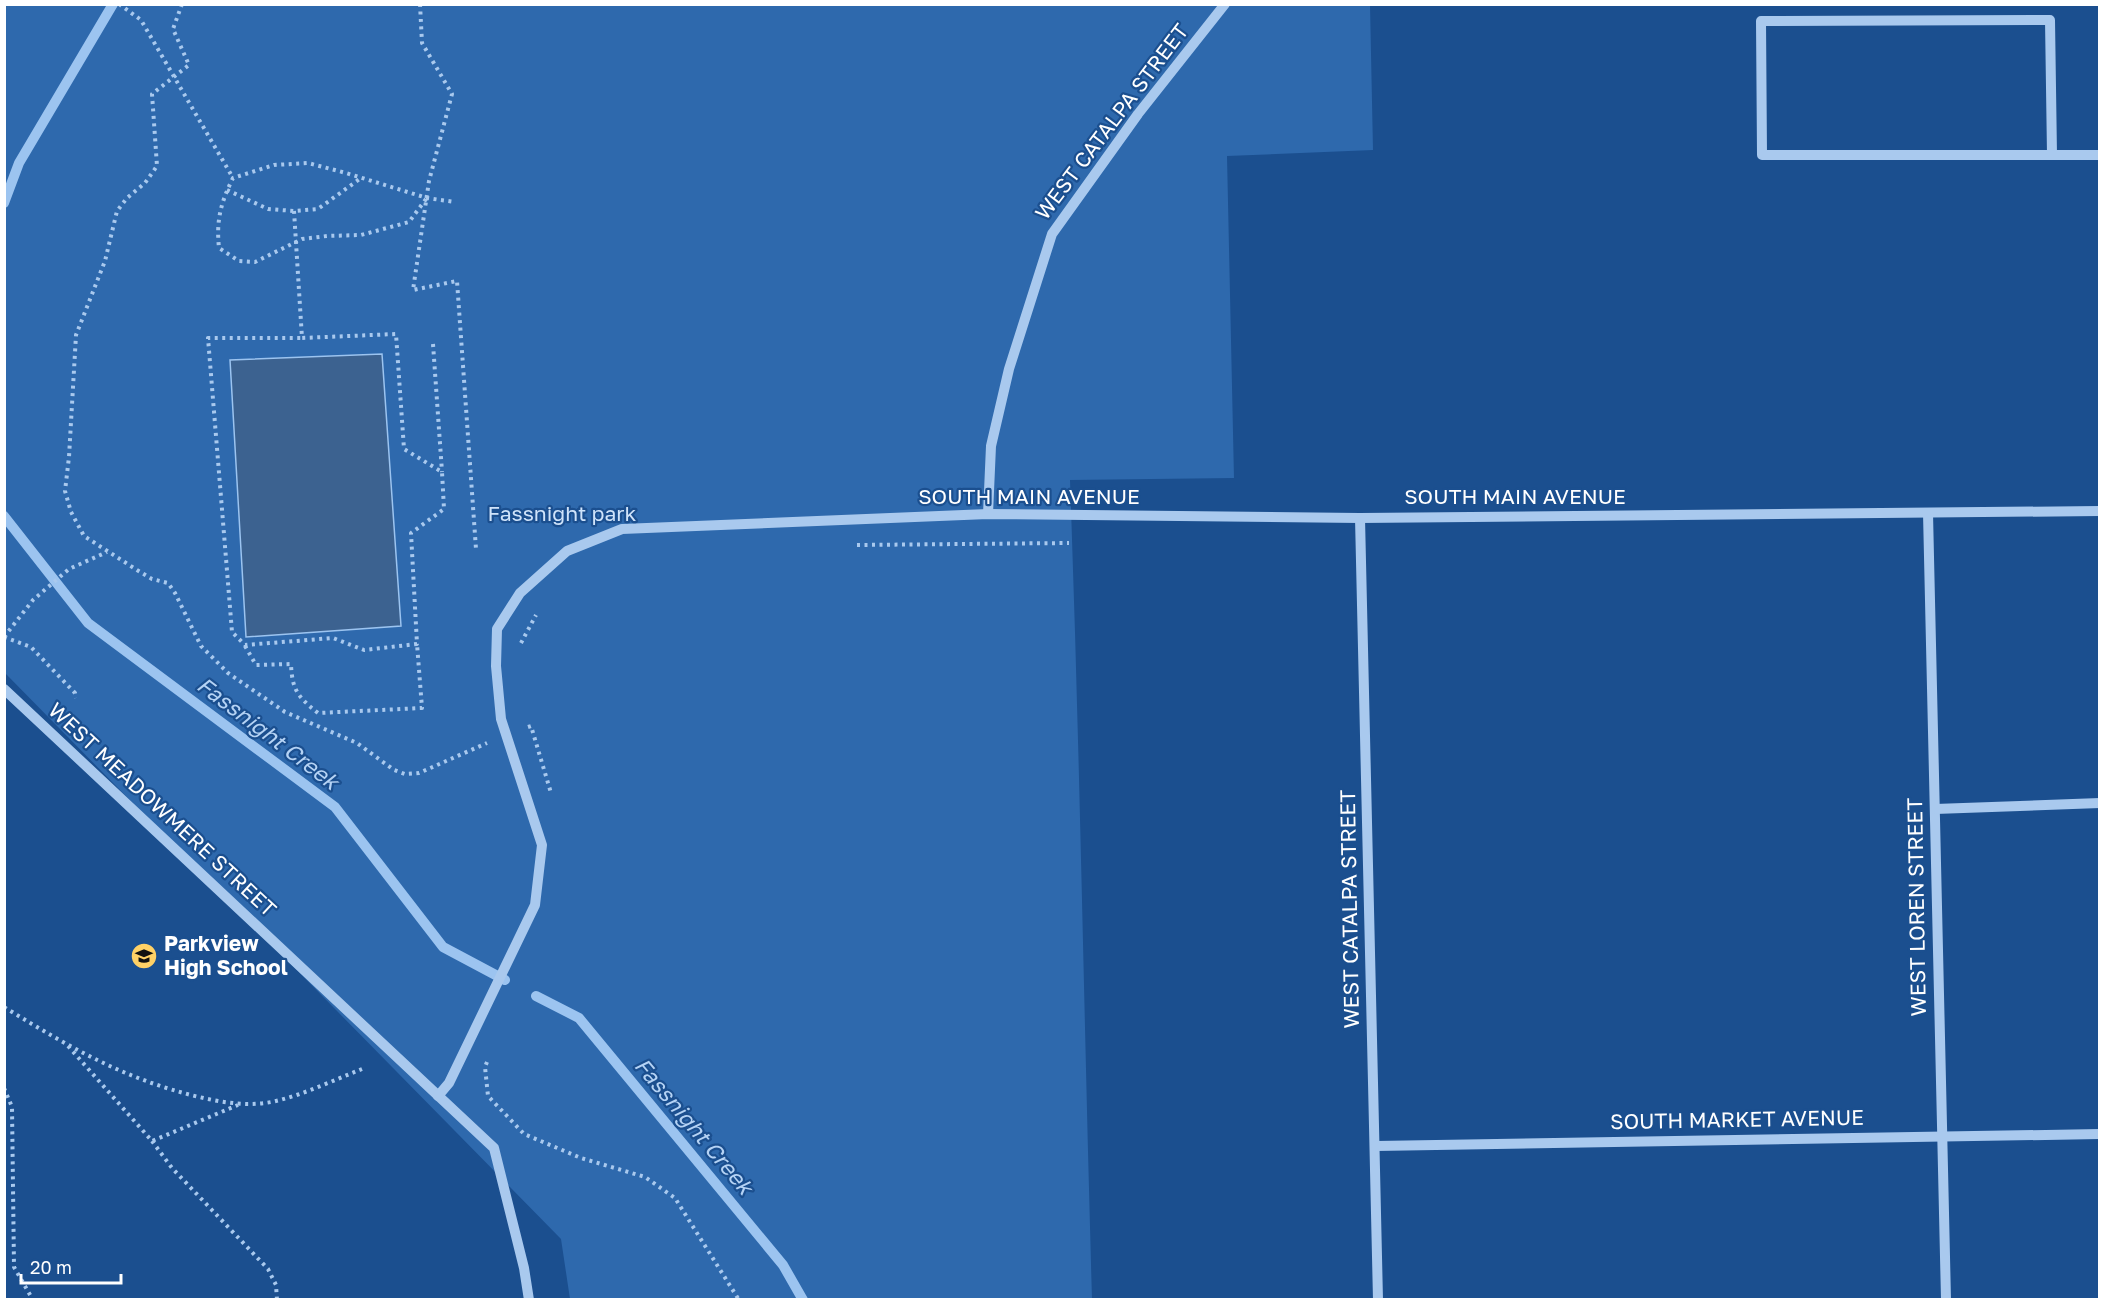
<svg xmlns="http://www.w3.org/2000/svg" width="2104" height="1304" font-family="'Golos Text',sans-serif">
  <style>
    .green { fill: #2e69ad }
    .water { fill: #3c6290; stroke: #9cc4f0; stroke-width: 1.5 }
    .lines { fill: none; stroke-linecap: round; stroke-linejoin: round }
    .stream { stroke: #9cc4f0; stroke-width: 10 }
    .path { stroke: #a9c9ee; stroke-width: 4; stroke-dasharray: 3 4.5; stroke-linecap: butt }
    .minor { stroke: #a9c9ee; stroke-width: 10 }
    .labels { text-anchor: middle; stroke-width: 4.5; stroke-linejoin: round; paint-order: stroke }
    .street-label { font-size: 21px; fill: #fff; stroke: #1b4f8f }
    .park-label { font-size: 21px; fill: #cfe3fa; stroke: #1b4f8f }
    .poi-label { font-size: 21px; font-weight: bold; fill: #fff; stroke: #1b4f8f; text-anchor: start }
    .water-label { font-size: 22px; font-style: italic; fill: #b5d3f5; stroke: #1b4f8f }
  </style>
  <rect width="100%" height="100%" fill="#1b4f8f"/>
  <path class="green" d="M4,5h1366l3,145 -146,6 7,322 -164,2c10,273 14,546 22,819h-522l-9,-60 -556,-566z"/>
  <polygon class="water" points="382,354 401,626 246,637 230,360"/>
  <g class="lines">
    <g class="stream">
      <polyline points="4,203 19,163 113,4"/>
      <polyline points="4,516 88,623 335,807 443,947 505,980"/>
      <polyline points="536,996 579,1018 783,1265 803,1300"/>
    </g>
    <g class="path">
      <polyline points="119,4 141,20 233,178"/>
      <polyline points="182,4 173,29 189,65 152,94 157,166 145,183 127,198 117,211 105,261 76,335 69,457 65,491 71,512 84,536 137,570 152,579 168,583 175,593 201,646 228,673 285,712 357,743 394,770 405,774 419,773 487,743"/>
      <polyline points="420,4 422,43 452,94 429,181 413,290 457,281 476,549"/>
      <polyline points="227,190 268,209 294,211 318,209 361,178"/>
      <path d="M426,199l-17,23 -48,13 -34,1 -25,3 -47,23 -16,-1 -20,-13c-3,-28 2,-46 14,-70l41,-13 34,-2 38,10 81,25 28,4"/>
      <polyline points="294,211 302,338 396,334 404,449 442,472 444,509 411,533 417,644 364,650 333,638 245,645 232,632 208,338 302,338"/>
      <polyline points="433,344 442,472"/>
      <polyline points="857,545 1069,543"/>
      <polyline points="4,637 33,600 69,569 107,552"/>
      <polyline points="4,637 31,647 75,693 76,698"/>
      <polyline points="521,643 536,615"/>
      <path d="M245,646l11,19 35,-1c1,26 7,33 27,49l104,-5 -5,-64"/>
      <polyline points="528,727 531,726 551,793"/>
      <path d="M4,1007c65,40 120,72 195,90 25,6 52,10 77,4 29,-7 58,-21 86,-32"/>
      <polyline points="68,1046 152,1141 238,1105"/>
      <polyline points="487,1062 485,1067 488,1096 524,1134 581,1158 645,1177 675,1198 739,1300"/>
      <polyline points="4,1088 12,1107 14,1267 33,1300"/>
      <polyline points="152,1141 172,1168 268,1269 276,1285 277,1300"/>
    </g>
    <g class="minor">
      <polyline points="2052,155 2050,20 1761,21 1762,155 2100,155"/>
      <polyline points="1928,513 1946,1300"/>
      <polyline points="988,514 991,446 1009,369 1052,234 1138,114 1225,4"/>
      <polyline points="1360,518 1378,1300"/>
      <polyline points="4,689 494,1148 524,1268 529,1300"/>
      <polyline points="1935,809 2100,803"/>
      <polyline points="438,1096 449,1083 535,905 542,845 501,719 496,666 497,629 520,593 567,551 622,529 988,514 1360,518 2100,511"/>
      <polyline points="1376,1146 2100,1134"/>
    </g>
  </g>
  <defs>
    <symbol id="school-disc" viewBox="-11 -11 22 22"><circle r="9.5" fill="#ffd166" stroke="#1b4f8f"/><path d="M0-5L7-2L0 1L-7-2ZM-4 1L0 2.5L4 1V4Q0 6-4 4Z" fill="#111"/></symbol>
  </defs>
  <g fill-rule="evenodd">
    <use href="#school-disc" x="129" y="941" width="30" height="30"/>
  </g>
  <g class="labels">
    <g class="street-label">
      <text transform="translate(1112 122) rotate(-53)" y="7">WEST CATALPA STREET</text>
      <text x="1029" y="504">SOUTH MAIN AVENUE</text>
      <text x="1515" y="504">SOUTH MAIN AVENUE</text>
      <text transform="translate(162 810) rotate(43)" y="7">WEST MEADOWMERE STREET</text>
      <text transform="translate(1917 907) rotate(-91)" y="7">WEST LOREN STREET</text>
      <text transform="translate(1350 909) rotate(-91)" y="7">WEST CATALPA STREET</text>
      <text transform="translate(1737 1120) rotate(-1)" y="7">SOUTH MARKET AVENUE</text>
    </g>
    <g class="park-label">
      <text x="562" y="521">Fassnight park</text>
    </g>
    <g class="poi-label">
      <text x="164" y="951">Parkview<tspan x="164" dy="24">High School</tspan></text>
    </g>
    <g class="water-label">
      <text transform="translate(268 733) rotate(37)" y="8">Fassnight Creek</text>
      <text transform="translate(694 1126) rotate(50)" y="8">Fassnight Creek</text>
    </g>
  </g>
  <rect width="2104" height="1304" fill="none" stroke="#ffffff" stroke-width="12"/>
  <path d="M21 1274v9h100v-9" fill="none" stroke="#ffffff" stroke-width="3"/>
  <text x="30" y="1274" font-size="18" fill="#ffffff" stroke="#1b4f8f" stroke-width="4.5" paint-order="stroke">20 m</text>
</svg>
